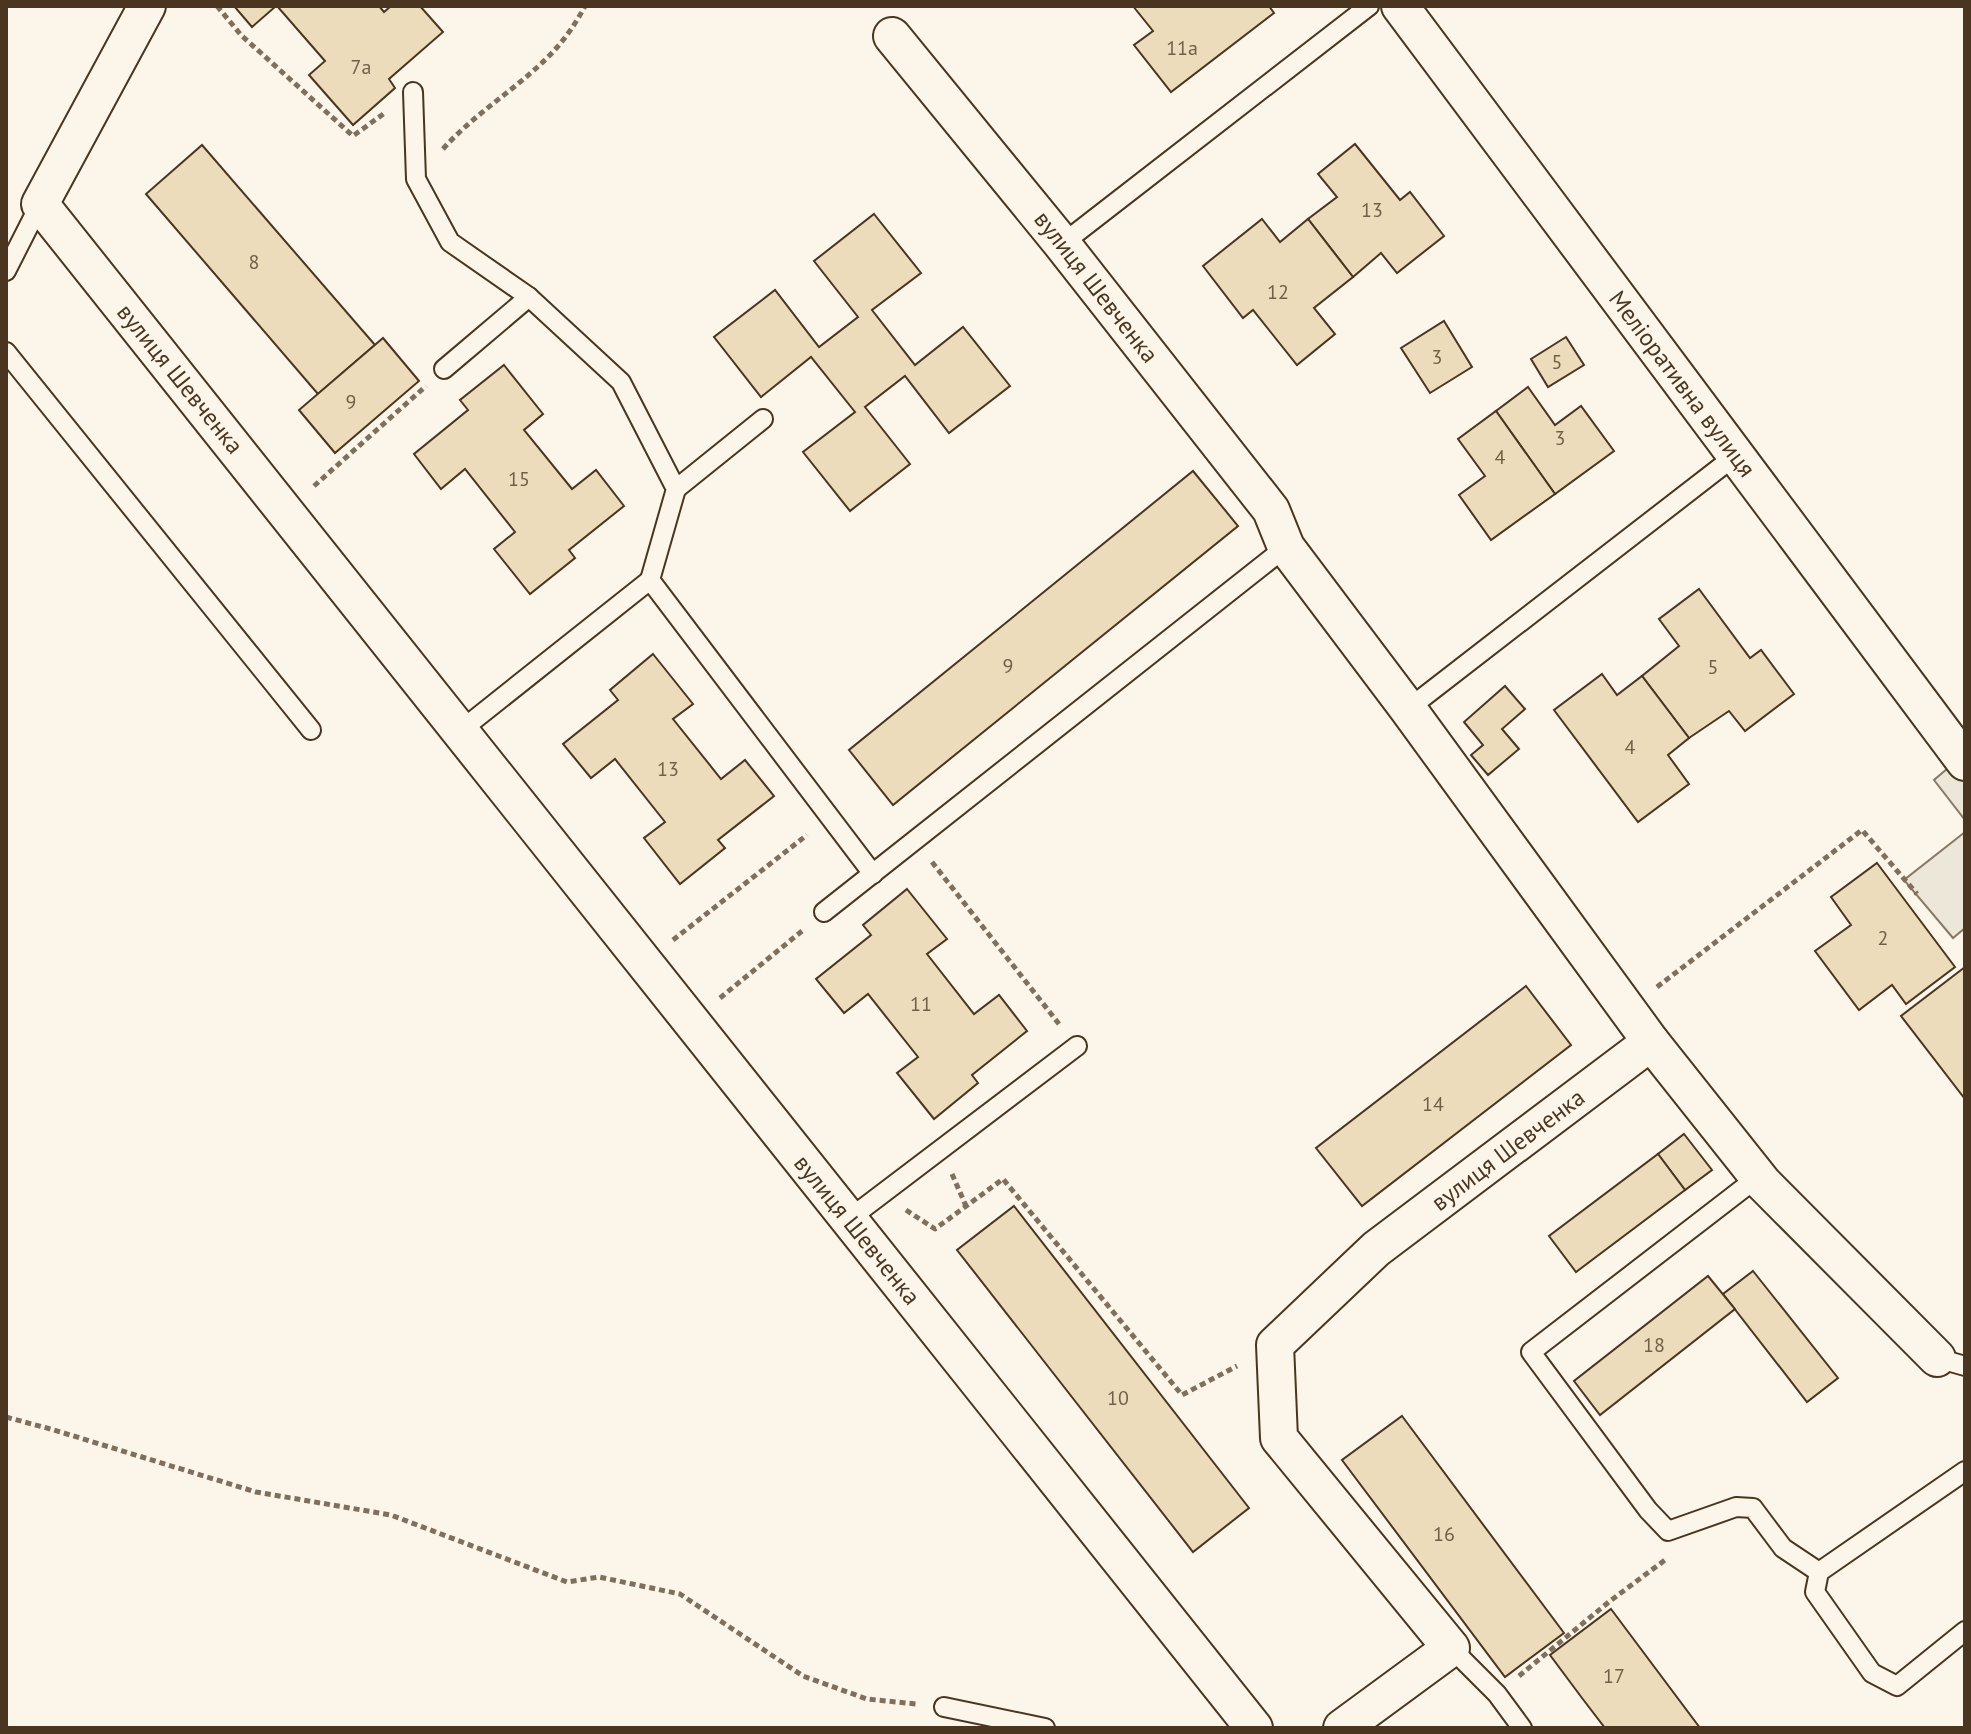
<svg xmlns="http://www.w3.org/2000/svg" width="1971" height="1734" font-family="'PT Sans',sans-serif">
  <style>
    .parking { fill: #ede7d9; stroke: #887966; stroke-width: 2 }
    .building { fill: #ecdcbc; stroke: #4a3520; stroke-width: 2 }
    .lines { fill: none; stroke-linecap: round; stroke-linejoin: round }
    .service-casing { stroke: #4a3520; stroke-width: 22 }
    .minor-casing { stroke: #4a3520; stroke-width: 40 }
    .path { stroke: #7f6f5c; stroke-width: 5; stroke-dasharray: 6 4; stroke-linecap: butt }
    .service { stroke: #fbf6e9; stroke-width: 18 }
    .minor { stroke: #fbf6e9; stroke-width: 36 }
    .labels { text-anchor: middle; stroke-width: 6; stroke-linejoin: round; paint-order: stroke }
    .number-label { font-size: 20px; fill: #725f47 }
    .street-label { font-size: 24px; fill: #4a3520; stroke: #fbf6e9 }
  </style>
  <rect width="100%" height="100%" fill="#fbf6e9"/>
  <g class="parking">
    <polygon points="1961,757 1965,762 1965,820 1934,780"/>
    <polygon points="1965,832 1965,928 1953,938 1904,880"/>
  </g>
  <g class="building">
    <polygon points="234,6 276,6 252,27"/>
    <polygon points="277,6 379,6 384,12 391,6 420,6 443,32 389,79 395,88 353,125 309,75 325,61"/>
    <polygon points="1133,6 1269,6 1274,13 1171,92 1134,45 1153,31"/>
    <polygon points="1355,144 1400,200 1410,192 1444,236 1397,273 1381,253 1353,277 1308,219 1337,197 1318,174"/>
    <polygon points="202,145 375,345 318,394 146,194"/>
    <polygon points="874,214 921,273 872,310 915,365 963,327 1010,386 949,433 905,376 865,407 910,464 850,511 803,452 855,412 811,357 761,397 714,337 775,290 819,347 858,317 814,261"/>
    <polygon points="1262,219 1280,242 1308,219 1353,277 1314,308 1335,334 1297,365 1253,310 1243,318 1203,266"/>
    <polygon points="1444,321 1472,367 1430,393 1401,348"/>
    <polygon points="1566,337 1584,365 1548,387 1531,359"/>
    <polygon points="383,338 419,381 335,453 299,410"/>
    <polygon points="504,365 543,414 524,430 572,489 596,470 624,506 569,550 575,558 530,594 494,549 515,532 465,469 441,489 414,454 468,410 460,400"/>
    <polygon points="1528,387 1555,425 1581,406 1614,451 1555,494 1496,411"/>
    <polygon points="1496,411 1555,494 1491,540 1459,495 1485,476 1458,439"/>
    <polygon points="1193,471 1238,526 893,805 849,750"/>
    <polygon points="1699,589 1750,658 1761,650 1794,694 1745,731 1729,711 1689,738 1642,676 1679,646 1659,619"/>
    <polygon points="653,654 693,704 673,719 721,779 745,760 774,796 718,840 725,848 680,884 644,838 665,822 615,759 591,778 563,744 618,700 610,690"/>
    <polygon points="1602,674 1617,695 1642,676 1689,738 1668,755 1689,784 1638,822 1554,710"/>
    <polygon points="1505,686 1525,709 1502,729 1519,749 1488,775 1471,755 1483,745 1464,722"/>
    <polygon points="1877,863 1955,967 1906,1004 1892,985 1859,1010 1815,951 1851,925 1831,897"/>
    <polygon points="907,889 947,939 927,954 974,1014 999,995 1027,1031 972,1075 978,1083 934,1119 897,1073 918,1057 868,994 844,1013 816,979 871,935 863,925"/>
    <polygon points="1965,967 1965,1099 1901,1016"/>
    <polygon points="1526,986 1571,1045 1362,1206 1316,1148"/>
    <polygon points="1684,1134 1712,1170 1685,1190 1658,1154"/>
    <polygon points="1658,1154 1685,1190 1576,1272 1549,1236"/>
    <polygon points="1014,1206 1249,1508 1193,1552 957,1250"/>
    <polygon points="1753,1271 1838,1378 1807,1402 1723,1294"/>
    <polygon points="1708,1276 1735,1309 1600,1415 1574,1381"/>
    <polygon points="1402,1416 1564,1633 1505,1677 1342,1460"/>
    <polygon points="1611,1609 1700,1728 1605,1728 1582,1698 1550,1655"/>
  </g>
  <g class="lines">
    <defs>
      <g id="service">
        <polyline points="413,92 416,179 450,242 529,297 621,382 676,489 650,580"/>
        <polyline points="1062,244 1369,6"/>
        <polyline points="6,271 40,204"/>
        <polyline points="6,352 311,730"/>
        <polyline points="444,369 529,297"/>
        <polyline points="676,489 763,419"/>
        <polyline points="1408,709 1735,456"/>
        <polyline points="460,731 650,580 873,874"/>
        <polyline points="824,912 1286,547"/>
        <polyline points="1758,1177 1531,1352 1648,1510 1668,1531 1736,1507 1753,1508 1783,1548 1819,1572"/>
        <polyline points="849,1219 1077,1046"/>
        <polyline points="1937,1358 1965,1366"/>
        <polyline points="1965,1471 1819,1572 1815,1592 1872,1673 1897,1686 1965,1631"/>
        <polyline points="1451,1648 1497,1694 1522,1728"/>
        <polyline points="944,1707 1045,1728"/>
      </g>
      <g id="minor">
        <polyline points="147,6 40,204 1254,1728"/>
        <polyline points="1400,6 1965,762"/>
        <polyline points="892,36 1062,244 1271,510 1286,547 1408,709 1651,1042 1763,1183 1937,1358"/>
        <polyline points="1342,1728 1451,1648 1279,1438 1275,1345 1376,1249 1651,1042"/>
      </g>
    </defs>
    <use href="#service" class="service-casing"/>
    <use href="#minor" class="minor-casing"/>
    <g class="path">
      <polyline points="217,6 241,35 353,136 386,112"/>
      <path d="M443,149c31,-35 72,-59 105,-92 15,-15 27,-32 37,-51"/>
      <polyline points="314,486 426,386"/>
      <polyline points="932,862 1059,1024"/>
      <polyline points="673,940 807,835"/>
      <polyline points="1657,987 1862,830 1917,894"/>
      <polyline points="720,998 802,931"/>
      <polyline points="952,1174 966,1206"/>
      <polyline points="906,1210 935,1229 1003,1179 1182,1395 1237,1366"/>
      <polyline points="6,1417 54,1430 256,1492 391,1515 567,1582 599,1577 680,1594 803,1676 867,1699 916,1704"/>
      <polyline points="1519,1676 1610,1601 1665,1560"/>
    </g>
    <use href="#service" class="service"/>
    <use href="#minor" class="minor"/>
  </g>
  <g class="labels">
    <g class="number-label">
      <text x="1182" y="55">11а</text>
      <text x="361" y="74">7а</text>
      <text x="1372" y="217">13</text>
      <text x="254" y="269">8</text>
      <text x="1278" y="299">12</text>
      <text x="1437" y="364">3</text>
      <text x="1557" y="369">5</text>
      <text x="351" y="409">9</text>
      <text x="1560" y="445">3</text>
      <text x="1500" y="464">4</text>
      <text x="519" y="486">15</text>
      <text x="1008" y="673">9</text>
      <text x="1713" y="674">5</text>
      <text x="1630" y="754">4</text>
      <text x="668" y="776">13</text>
      <text x="1883" y="945">2</text>
      <text x="921" y="1011">11</text>
      <text x="1433" y="1111">14</text>
      <text x="1654" y="1352">18</text>
      <text x="1118" y="1405">10</text>
      <text x="1444" y="1541">16</text>
      <text x="1614" y="1683">17</text>
    </g>
    <g class="street-label">
      <text transform="translate(1096 287) rotate(52)" y="8">вулиця Шевченка</text>
      <text transform="translate(180 379) rotate(51)" y="8">вулиця Шевченка</text>
      <text transform="translate(1682 384) rotate(53)" y="8">Меліоративна вулиця</text>
      <text transform="translate(1508 1150) rotate(-37)" y="8">вулиця Шевченка</text>
      <text transform="translate(857 1230) rotate(51)" y="8">вулиця Шевченка</text>
    </g>
  </g>
  <rect width="1971" height="1734" fill="none" stroke="#4a3520" stroke-width="16"/>
</svg>
